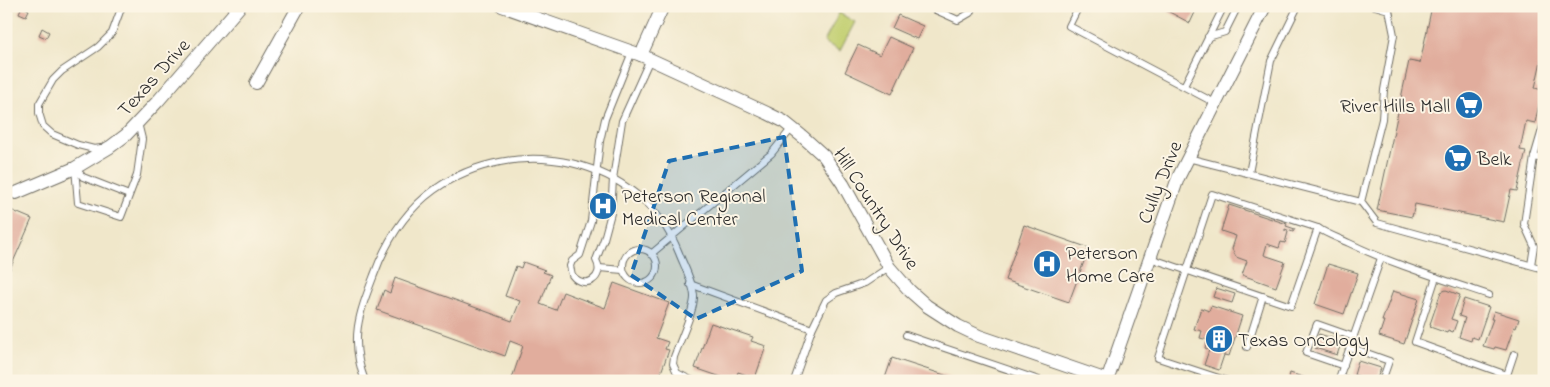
<svg xmlns="http://www.w3.org/2000/svg" width="1550" height="387" font-family="'Indie Flower',sans-serif">
  <style>
    .green { fill: #c2cf71; stroke: #767d4e }
    .building { fill: #e1ad9d }
    .lines { fill: none; stroke-linecap: round; stroke-linejoin: round }
    .service-casing { stroke: #706d63; stroke-width: 8 }
    .minor-casing { stroke: #706d63; stroke-width: 14 }
    .service { stroke: #fff; stroke-width: 6 }
    .minor { stroke: #fff; stroke-width: 12 }
    .marked { fill: #1f6fb2; fill-opacity: 0.2; stroke: #1f6fb2; stroke-width: 4; stroke-dasharray: 10 6; stroke-linejoin: round }
    .labels { text-anchor: middle; stroke-width: 4; stroke-linejoin: round; paint-order: stroke }
    .street-label { font-size: 20px; fill: #2b2b2b; stroke: #fcf5e5 }
    .poi-label { font-size: 20px; fill: #2b2b2b; stroke: #fcf5e5; text-anchor: start }
  </style>
  <rect width="100%" height="100%" fill="#fcf5e5"/>
  <filter id="ink" filterUnits="userSpaceOnUse"><feTurbulence type="fractalNoise" baseFrequency=".02" numOctaves="2"/><feDisplacementMap in="SourceGraphic" scale="10" xChannelSelector="R" yChannelSelector="G"/><feConvolveMatrix kernelMatrix="1 2 1 2 8 2 1 2 1" color-interpolation-filters="sRGB"/></filter>
  <filter id="wash" filterUnits="userSpaceOnUse"><feTurbulence type="fractalNoise" baseFrequency=".0096" numOctaves="4" result="noise"/><feDisplacementMap in="SourceGraphic" scale="20" xChannelSelector="R" yChannelSelector="G"/><feGaussianBlur stdDeviation="1.12" result="paint"/><feColorMatrix in="noise" values="0 0 0 0 0 0 0 0 0 0 0 0 0 0 0 0 0 1.4 0 .05"/><feComposite in="paint" operator="in"/></filter>
  <g filter="url(#wash)">
    <rect width="100%" height="100%" fill="#f0e7ca"/>
    <polygon class="green" points="839,13 855,22 840,51 824,42"/>
    <g id="blocks">
      <g class="building">
        <polygon points="22,6 29,10 26,16 19,13"/>
        <polygon points="1158,6 1198,6 1190,23"/>
        <polygon points="1432,6 1544,6 1544,47 1535,88 1542,90 1535,123 1526,121 1520,150 1526,151 1517,191 1511,190 1504,222 1415,204 1412,217 1377,210 1409,61 1420,63"/>
        <polygon points="898,15 923,26 917,39 892,28"/>
        <polygon points="42,28 49,32 46,38 39,35"/>
        <polygon points="889,37 913,48 892,94 845,72 858,45 880,55"/>
        <polygon points="1229,205 1287,224 1286,226 1295,229 1293,232 1285,229 1285,231 1288,232 1285,243 1281,242 1279,248 1267,244 1264,255 1285,262 1276,287 1242,275 1247,261 1236,257 1232,249 1236,236 1221,231"/>
        <polygon points="6,208 32,219 6,278"/>
        <polygon points="1024,225 1089,248 1069,302 1005,280"/>
        <polygon points="523,262 545,270 543,272 551,275 540,304 556,310 563,292 605,308 614,283 669,303 656,338 668,342 665,349 669,350 658,381 511,381 523,346 510,341 505,356 377,310 384,290 390,293 395,278 512,321 520,301 505,296 516,266 521,268"/>
        <polygon points="1328,264 1358,273 1344,314 1315,304"/>
        <polygon points="1216,288 1235,294 1232,303 1213,297"/>
        <polygon points="1446,290 1460,295 1451,319 1457,321 1453,332 1448,330 1447,333 1430,327 1431,324 1430,324 1441,292"/>
        <polygon points="1393,291 1419,299 1404,344 1379,336 1384,321 1382,321"/>
        <polygon points="1464,299 1489,307 1478,339 1472,337 1471,341 1459,337 1465,318 1459,316"/>
        <polygon points="1211,306 1242,316 1229,356 1224,355 1219,370 1204,365 1209,350 1205,348 1208,340 1200,338 1202,331 1194,329 1201,308 1209,311"/>
        <polygon points="1494,311 1519,319 1516,328 1514,327 1506,350 1495,347 1494,349 1483,346 1493,319 1491,319"/>
        <polygon points="711,323 753,337 751,341 766,346 755,378 738,372 735,381 733,381 695,368"/>
        <polygon points="1319,334 1342,341 1337,355 1315,348"/>
        <polygon points="892,358 960,380 960,381 884,381"/>
        <polygon points="1358,361 1381,368 1376,381 1354,375"/>
        <polygon points="1290,373 1312,380 1312,381 1288,381"/>
      </g>
    </g>
  </g>
  <g filter="url(#ink)">
    <use href="#blocks" fill-opacity="0" stroke="#706d63" stroke-width="1"/>
    <g class="lines">
      <defs>
        <g id="service">
          <polyline points="927,6 936,10"/>
          <polyline points="938,6 936,10 958,20 970,13 973,6"/>
          <polyline points="1079,6 1069,26 1215,103"/>
          <polyline points="1208,37 1225,32 1238,6"/>
          <path d="M632,52l-27,67 -5,22 -9,80 -11,34 -8,6 -2,5 2,9c12,16 34,3 24,-15l8,-21 7,-26 2,-34 9,-58 28,-62"/>
          <polyline points="1184,86 1224,6"/>
          <polyline points="101,148 94,149 78,145 52,134 43,126 39,113 39,104 53,80 62,71 98,47 112,33 122,6"/>
          <polyline points="1534,157 1544,159"/>
          <polyline points="1188,158 1361,202 1377,223 1544,269"/>
          <polyline points="75,168 78,203 121,217 137,175 142,139 138,123"/>
          <polyline points="75,168 83,177 129,195"/>
          <polyline points="1249,173 1271,61 1298,6"/>
          <polyline points="1361,202 1382,119 1384,90 1394,35 1389,10 1375,6"/>
          <circle cx="640" cy="266" r="17"/>
          <polyline points="651,254 771,154 792,128"/>
          <polyline points="1150,258 1291,306 1318,228"/>
          <polyline points="1531,265 1534,246 1524,224 1534,157 1544,123"/>
          <polyline points="599,268 623,270"/>
          <polyline points="1436,277 1415,342 1507,375"/>
          <polyline points="690,284 812,329"/>
          <polyline points="906,335 1042,381"/>
          <polyline points="1247,347 1263,296"/>
          <polyline points="1350,347 1389,361 1382,381"/>
          <polyline points="1344,366 1306,353 1317,324 1354,337"/>
          <polyline points="1340,377 1350,381"/>
          <path d="M365,381c-16,-42 -6,-67 9,-106 12,-33 31,-64 60,-85 81,-58 207,-34 245,63 5,13 14,29 15,43 1,13 -15,47 -20,61l-1,7 4,9 16,8"/>
          <polyline points="794,381 812,329 826,300 836,293 865,283 889,267"/>
          <path d="M1228,381l-70,-23 54,-164 106,34c10,7 21,10 31,15 45,22 93,36 140,52"/>
          <polyline points="1338,381 1381,258"/>
          <polyline points="1505,381 1514,354"/>
        </g>
        <g id="minor">
          <polyline points="502,6 641,55 767,113 783,121 803,137 824,156 843,184 889,267 910,291 927,306 958,326 979,336 1110,381"/>
          <polyline points="641,55 663,6"/>
          <polyline points="256,83 299,6"/>
          <polyline points="16,193 75,168 110,147 126,135 158,101 240,6"/>
          <polyline points="1107,381 1178,178 1265,6"/>
        </g>
      </defs>
      <use href="#service" class="service-casing"/>
      <use href="#minor" class="minor-casing"/>
      <use href="#service" class="service"/>
      <use href="#minor" class="minor"/>
    </g>
  </g>
  <path class="marked" d="M784,137l18,134 -106,48 -65,-44 38,-114z"/>
  <defs>
    <symbol id="supermarket-disc" viewBox="-11 -11 22 22"><circle r="9.5" fill="#1f6fb2" stroke="#fcf5e5"/><path d="M-6-5.5h2.5l.6 2H6L4.5 2H-2.5L-4.4-4H-6ZM-1.5 3.2a1.3 1.3 0 1 0 .1 0ZM3 3.2a1.3 1.3 0 1 0 .1 0Z" fill="#fff"/></symbol>
    <symbol id="hospital-disc" viewBox="-11 -11 22 22"><circle r="9.5" fill="#1f6fb2" stroke="#fcf5e5"/><path d="M-5-5h3v3.5h4V-5h3V5h-3V1.5h-4V5h-3Z" fill="#fff"/></symbol>
    <symbol id="building-disc" viewBox="-11 -11 22 22"><circle r="9.5" fill="#1f6fb2" stroke="#fcf5e5"/><path d="M-4-6H4V6H1V3H-1V6H-4ZM-2.5-4.3h1.7v1.8h-1.7ZM.8-4.3h1.7v1.8H.8ZM-2.5-1h1.7V.8h-1.7ZM.8-1h1.7V.8H.8Z" fill="#fff"/></symbol>
  </defs>
  <g fill-rule="evenodd">
    <use href="#supermarket-disc" x="1453" y="89" width="32" height="32"/>
    <use href="#supermarket-disc" x="1442" y="142" width="32" height="32"/>
    <use href="#hospital-disc" x="587" y="190" width="32" height="32"/>
    <use href="#hospital-disc" x="1031" y="248" width="32" height="32"/>
    <use href="#building-disc" x="1203" y="323" width="32" height="32"/>
  </g>
  <g class="labels">
    <g class="street-label">
      <text transform="translate(153 77) rotate(-48)" y="7">Texas Drive</text>
      <text transform="translate(1159 182) rotate(-68)" y="7">Cully Drive</text>
      <text transform="translate(877 208) rotate(57)" y="7">Hill Country Drive</text>
    </g>
    <g class="poi-label">
      <text x="1450" y="112" text-anchor="end">River Hills Mall</text>
      <text x="1477" y="165">Belk</text>
      <text x="622" y="202">Peterson Regional<tspan x="622" dy="23">Medical Center</tspan></text>
      <text x="1066" y="259">Peterson<tspan x="1066" dy="23">Home Care</tspan></text>
      <text x="1238" y="346">Texas Oncology</text>
    </g>
  </g>
  <rect width="1550" height="387" fill="none" stroke="#fcf5e5" stroke-width="25"/>
</svg>
